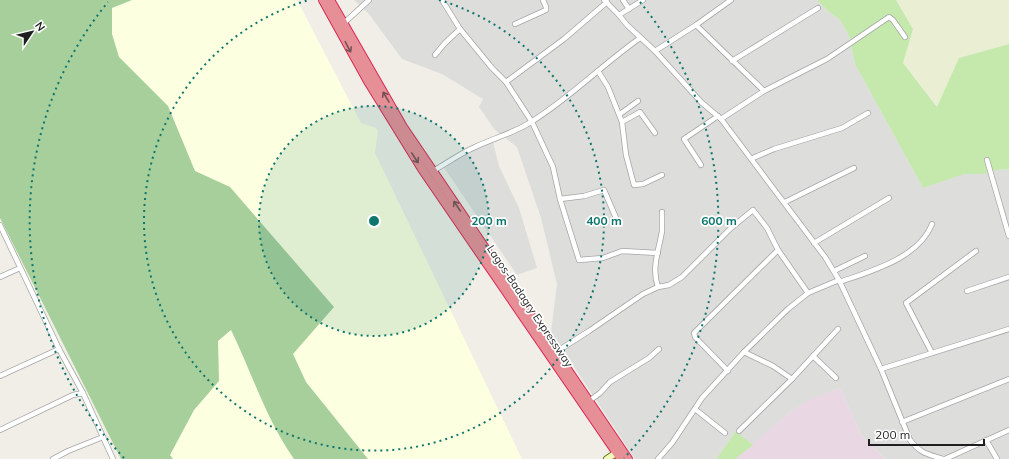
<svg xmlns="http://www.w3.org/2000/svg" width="1009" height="459" font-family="Mulish,sans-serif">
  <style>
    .residential { fill: #dddddc }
    .industrial { fill: #e9d8e4 }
    .education { fill: #fcffe0 }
    .farmland { fill: #eaeed2 }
    .grass { fill: #c5e9ad }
    .forest { fill: #a6cf9b }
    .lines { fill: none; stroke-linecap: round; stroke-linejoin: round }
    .street-casing { stroke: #a6a6a6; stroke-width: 6 }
    .secondary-casing { stroke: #607706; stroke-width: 8 }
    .highway-casing { stroke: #d92854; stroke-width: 10 }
    .street { stroke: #fff; stroke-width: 4.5 }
    .secondary { stroke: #f0f9bb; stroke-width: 6 }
    .highway { stroke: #e68f97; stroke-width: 8 }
    .oneway { stroke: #795155 }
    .ring { fill: none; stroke: #0f766e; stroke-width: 2; stroke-dasharray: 2 4 }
    .labels { text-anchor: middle; stroke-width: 3.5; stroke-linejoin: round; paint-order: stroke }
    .street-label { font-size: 11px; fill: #1f1f1f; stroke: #fff }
    .centre { fill: #0f766e; stroke: #fff; stroke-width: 2 }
    .ring-label { font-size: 12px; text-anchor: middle; font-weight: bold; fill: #0f766e; stroke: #fff; stroke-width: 3.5; stroke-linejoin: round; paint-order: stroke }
  </style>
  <rect width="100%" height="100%" fill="#f0eee6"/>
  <g class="residential">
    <polygon points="354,0 817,0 828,11 840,20 849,36 855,64 923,188 966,171 983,173 1002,169 1009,170 1009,459 885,459 861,435 840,388 809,401 794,409 753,445 736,431 716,459 635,459 551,332 557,284 541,218 517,147 495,130 479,107 483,99 442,74 402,59 369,14"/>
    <polygon points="493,142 499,166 519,208 537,268 517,275 443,166 472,149"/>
  </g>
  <polygon class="industrial" points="840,388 861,435 885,459 735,459 794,409 809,400"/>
  <polygon class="education" points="0,0 297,0 361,123 376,128 378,131 375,153 522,459 121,459 0,218"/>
  <polygon class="farmland" points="896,0 1009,0 1009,44 959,58 938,107 903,63 913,29"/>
  <g class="grass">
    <polygon points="817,0 896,0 913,29 903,63 937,107 959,58 1009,44 1009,170 1002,169 982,174 964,174 923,188 855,64 849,36 840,20 828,11"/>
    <polygon points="736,431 753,445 735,459 716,459"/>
  </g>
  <path class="forest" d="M0,0h132l-20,8v26l7,23 49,49 27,65 35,16 104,120 -41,47 13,28 62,77h-74c-28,-40 -42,-86 -63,-129l-13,11 1,40 -25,29 -24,45 3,4h-52l-121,-241z"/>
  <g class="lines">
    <defs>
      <g id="street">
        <polyline points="442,0 460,29 492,68 506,82 532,122 553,167 560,199 579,260 603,258 622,251 658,253"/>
        <path d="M604,0l15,15 8,10 28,26 46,51 20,17 104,138 14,23 42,89 29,71c11,14 18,14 33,19"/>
        <polyline points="623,0 629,9"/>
        <polyline points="619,15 643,0"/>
        <polyline points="343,24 369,0"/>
        <polyline points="515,24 546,10 546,7 543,0"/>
        <polyline points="696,25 764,91"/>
        <polyline points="655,51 696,25 731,0"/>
        <polyline points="435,55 445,43 460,29"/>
        <polyline points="732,61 818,8"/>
        <polyline points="598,71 608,87 622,122 626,155 634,185 643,184 662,175"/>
        <polyline points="506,82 564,39 607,2"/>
        <polyline points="620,114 638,101"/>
        <polyline points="721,119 764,91 827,59 889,17 893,20 905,37"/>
        <polyline points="622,122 640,112 655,133"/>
        <polyline points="753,158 774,149 842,128 868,113"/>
        <polyline points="987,160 1009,236"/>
        <polyline points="701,165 684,139 718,116"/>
        <path d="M433,171c14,-8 28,-18 42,-24 19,-9 39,-14 56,-25 39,-24 72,-58 109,-84"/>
        <polyline points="560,199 584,196 604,190 616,218"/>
        <polyline points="785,202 854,168"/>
        <polyline points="0,225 59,349 83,393 113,459"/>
        <polyline points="814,243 889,198"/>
        <polyline points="834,271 865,256"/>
        <polyline points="0,277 20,268"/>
        <path d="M840,282c31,-11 79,-24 92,-58"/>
        <path d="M658,287c-7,-19 1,-37 4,-56 0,-7 0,-13 0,-19"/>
        <polyline points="967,291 1009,277"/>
        <polyline points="556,352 589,331 643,294 658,287 669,285 682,277 731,228 753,210 767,228 778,250 808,293"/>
        <polyline points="744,352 773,366 792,379"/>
        <polyline points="932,353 906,303 976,251"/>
        <polyline points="813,356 836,378"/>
        <polyline points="881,369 1009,329"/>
        <polyline points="728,371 695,337 694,333 778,250"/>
        <polyline points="0,376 59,349"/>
        <polyline points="589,401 600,393 610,382 649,358 659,349"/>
        <polyline points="695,409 725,433"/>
        <polyline points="902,422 1009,379"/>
        <polyline points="0,430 73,395 83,393"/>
        <polyline points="739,431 792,379 838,329"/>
        <polyline points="986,440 997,459"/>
        <polyline points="53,459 68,451 103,437"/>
        <polyline points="658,459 672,443 702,398 744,352 788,309 808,293 839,280"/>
        <polyline points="945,459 1009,430"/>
      </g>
      <polyline id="secondary" points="607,459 616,453"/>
      <g id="highway">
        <polyline points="323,0 369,83 422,169 621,459"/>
        <polyline points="330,0 403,127 628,459"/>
      </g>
    </defs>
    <use href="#street" class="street-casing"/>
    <use href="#secondary" class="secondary-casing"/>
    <use href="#highway" class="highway-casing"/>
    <use href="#street" class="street"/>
    <use href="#secondary" class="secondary"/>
    <use href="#highway" class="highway"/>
  </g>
  <defs><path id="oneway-shaft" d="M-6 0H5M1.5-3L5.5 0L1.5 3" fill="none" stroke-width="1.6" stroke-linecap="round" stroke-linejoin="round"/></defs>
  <g class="oneway">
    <use href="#oneway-shaft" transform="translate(348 47) rotate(62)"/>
    <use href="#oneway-shaft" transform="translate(386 97) rotate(-121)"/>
    <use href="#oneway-shaft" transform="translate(415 158) rotate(57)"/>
    <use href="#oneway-shaft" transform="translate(457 206) rotate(-124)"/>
  </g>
  <circle cx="374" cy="221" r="115" fill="#0f766e" fill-opacity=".12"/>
  <g class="ring">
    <circle cx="374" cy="221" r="115"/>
    <path d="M439 0A230 230 0 1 1 309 0"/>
    <path d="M124 458A345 345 0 0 1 108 2M640 2A345 345 0 0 1 624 458"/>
  </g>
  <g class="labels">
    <g class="street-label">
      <text transform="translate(530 306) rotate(56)" y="4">Lagos-Badagry Expressway</text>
    </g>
  </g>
  <circle cx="374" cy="221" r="6" class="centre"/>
  <g class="ring-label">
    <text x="489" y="225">200 m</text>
    <text x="604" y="225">400 m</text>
    <text x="719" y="225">600 m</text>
  </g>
  <g transform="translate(32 32) rotate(55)" stroke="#ffffff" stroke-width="3" paint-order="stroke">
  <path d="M0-3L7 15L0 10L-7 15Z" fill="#1f1f1f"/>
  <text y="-6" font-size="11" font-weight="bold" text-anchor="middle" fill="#1f1f1f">N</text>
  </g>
  <path d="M869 439v6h115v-6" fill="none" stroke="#1f1f1f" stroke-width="2"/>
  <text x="875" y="439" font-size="12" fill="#1f1f1f" stroke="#ffffff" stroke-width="3" paint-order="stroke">200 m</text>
</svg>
